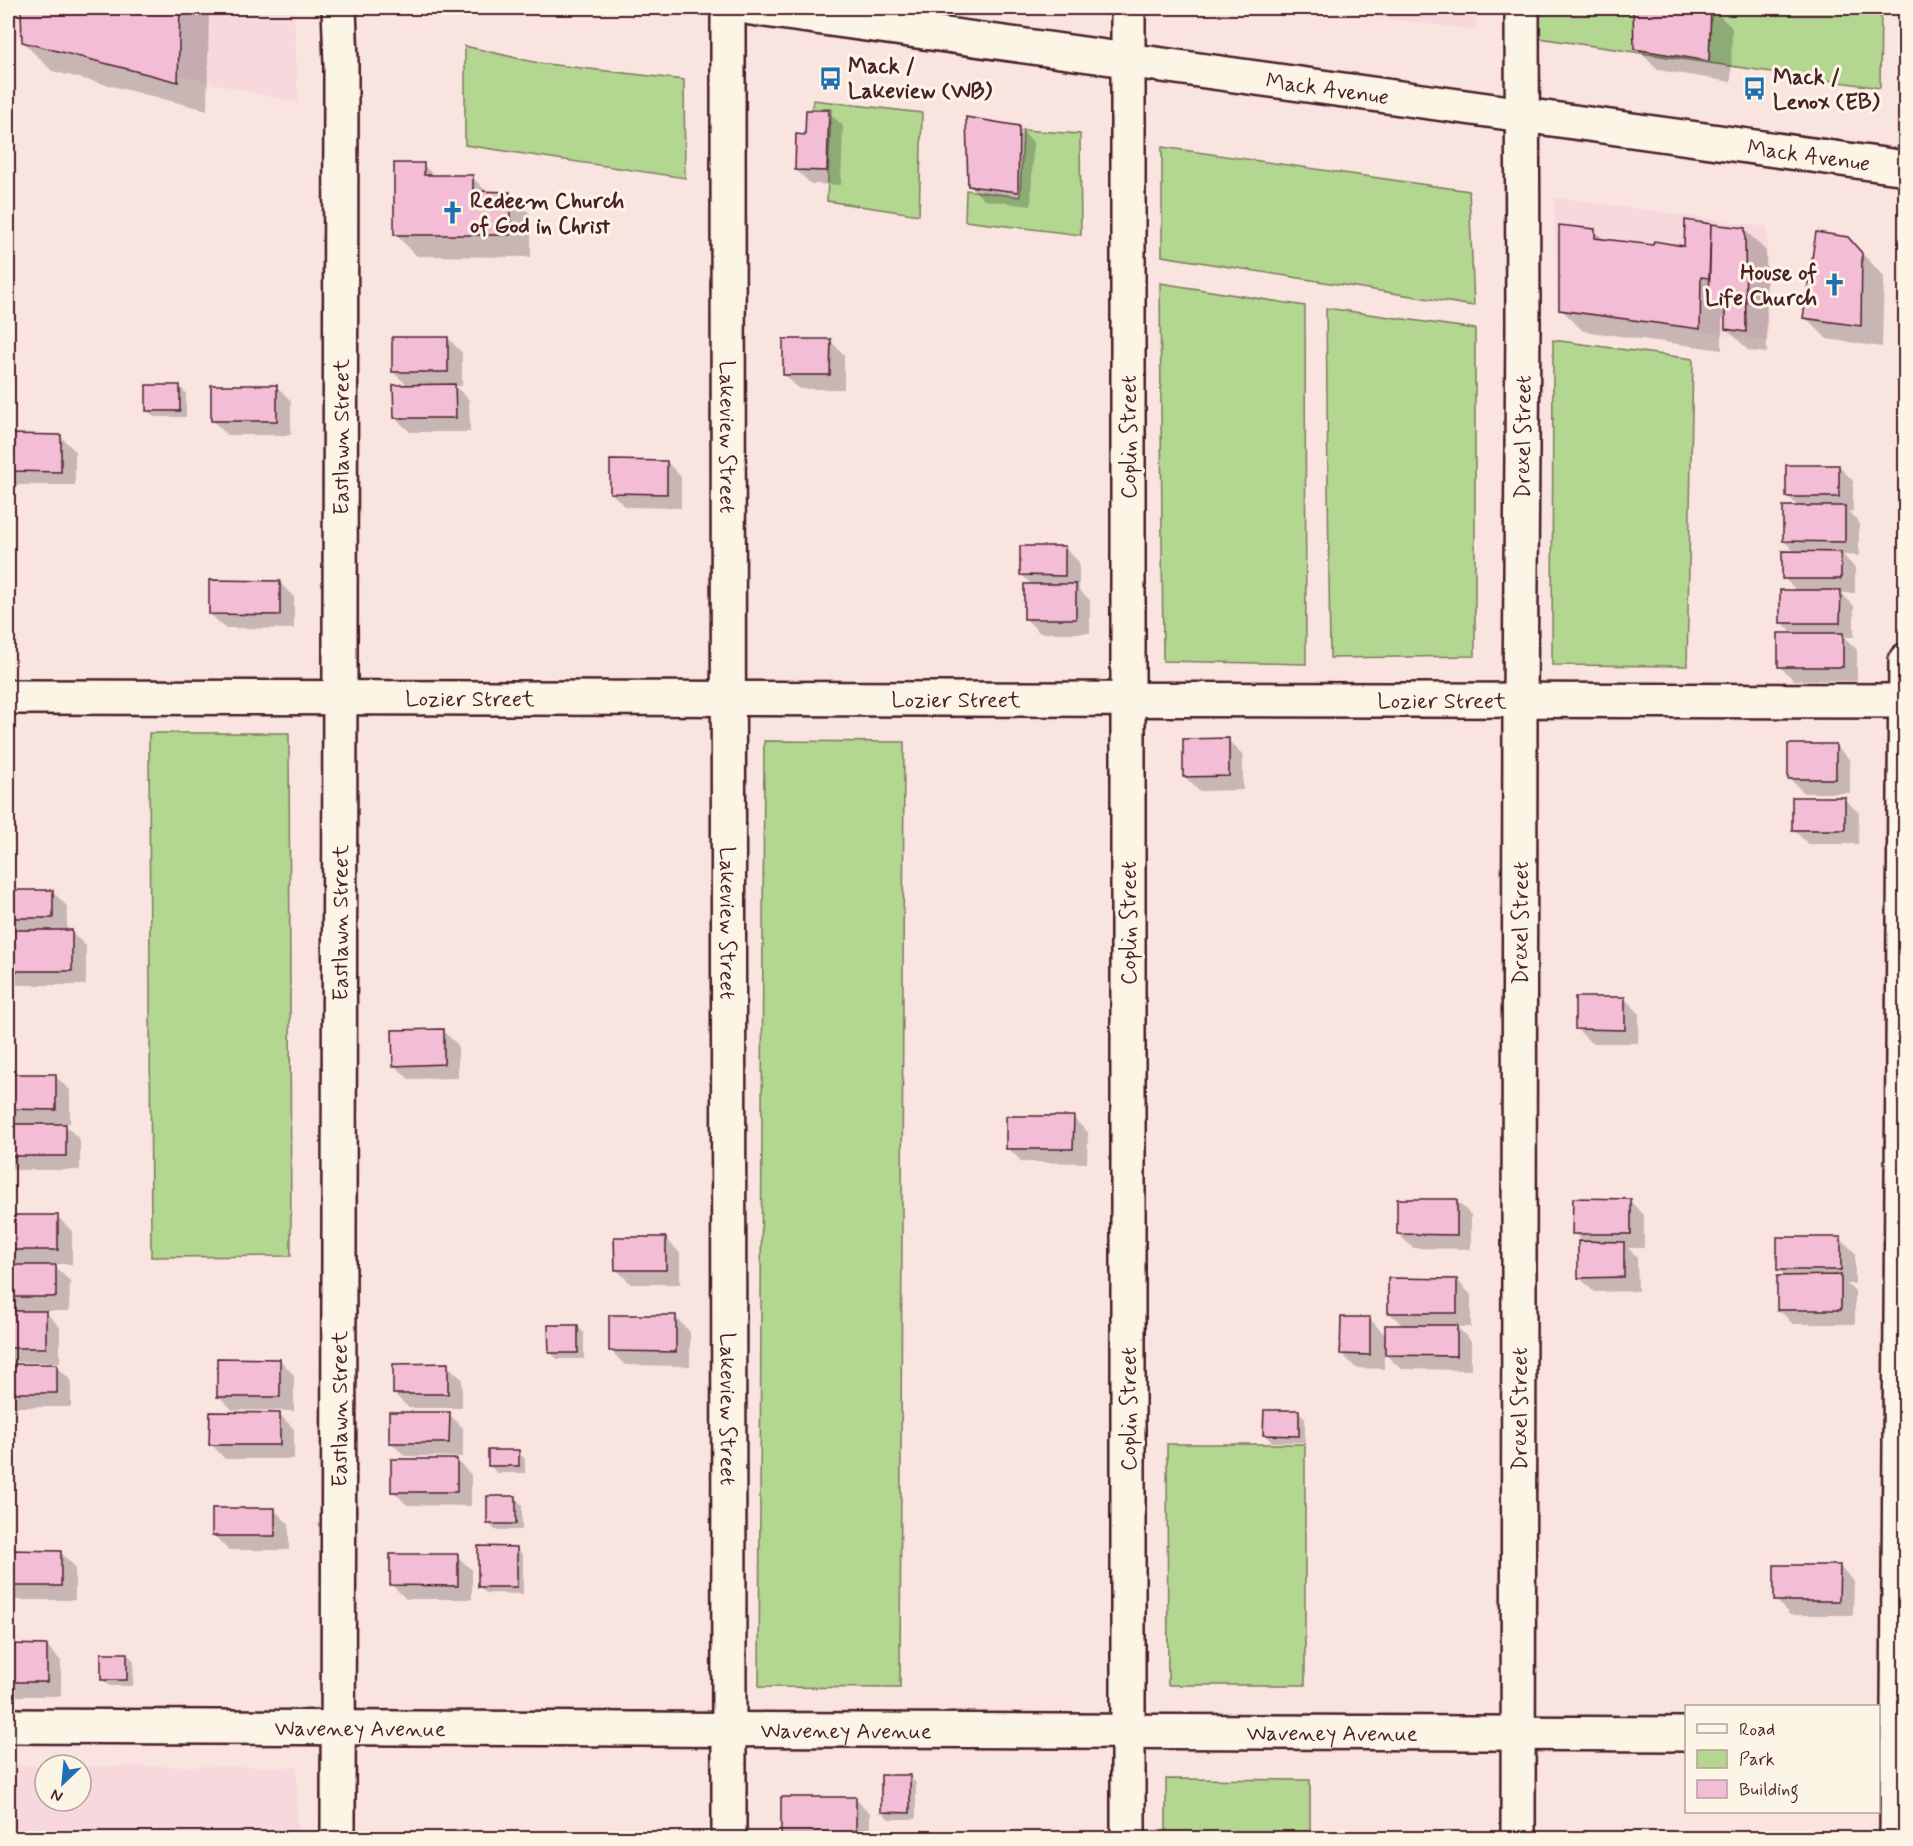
<svg xmlns="http://www.w3.org/2000/svg" width="1913" height="1846" font-family="Mynerve,sans-serif">
  <style>
    .built { fill: #f7d8dd }
    .green { fill: #b3d691; stroke: #7e7a5e; stroke-width: 1.5 }
    .shadow { fill: #0003 }
    .building { fill: #f3bdd6; stroke: #4a1f2b; stroke-width: 1.5 }
    .lines { fill: none; stroke-linecap: round; stroke-linejoin: round }
    .minor-casing { stroke: #4a1f2b; stroke-width: 38 }
    .major-casing { stroke: #4a1f2b; stroke-width: 38 }
    .minor { stroke: #fcf5e5; stroke-width: 33 }
    .major { stroke: #fcf5e5; stroke-width: 33 }
    .labels { text-anchor: middle; stroke-width: 6; stroke-linejoin: round; paint-order: stroke }
    .poi-label { font-size: 22px; font-weight: bold; fill: #4a1f2b; stroke: #fcf5e5; text-anchor: start }
    .street-label { font-size: 22px; fill: #4a1f2b; stroke: #fcf5e5 }
  </style>
  <rect width="100%" height="100%" fill="#f9e4e0"/>
  <filter id="ink" filterUnits="userSpaceOnUse"><feTurbulence type="fractalNoise" baseFrequency=".0167" numOctaves="2"/><feDisplacementMap in="SourceGraphic" scale="12" xChannelSelector="R" yChannelSelector="G"/><feConvolveMatrix kernelMatrix="1 2 1 2 8 2 1 2 1" color-interpolation-filters="sRGB"/></filter>
  <g filter="url(#ink)">
    <g class="built">
      <polygon points="8,8 294,8 298,103 8,35"/>
      <polygon points="1305,8 1476,8 1476,30"/>
      <polygon points="1554,197 1767,227 1768,341 1557,311"/>
      <polygon points="8,1766 45,1766 45,1801 81,1801 81,1766 297,1767 297,1838 8,1838"/>
    </g>
    <g class="green">
      <polygon points="1539,8 1881,8 1880,88 1539,38"/>
      <polygon points="465,46 538,63 684,80 685,178 465,145"/>
      <polygon points="813,100 922,113 919,215 827,201 831,109 812,109"/>
      <polygon points="1023,130 1080,134 1081,235 965,221 966,190 1020,197"/>
      <polygon points="1162,147 1469,191 1474,306 1162,256"/>
      <polygon points="1160,283 1305,306 1306,664 1163,661"/>
      <polygon points="1326,308 1475,329 1475,656 1330,658"/>
      <polygon points="1553,340 1693,359 1687,666 1552,665"/>
      <polygon points="149,733 289,733 291,1256 151,1257"/>
      <polygon points="764,741 904,742 900,1688 759,1687"/>
      <polygon points="1167,1444 1305,1444 1305,1685 1168,1685"/>
      <polygon points="1166,1779 1310,1780 1310,1838 1166,1838"/>
    </g>
    <g class="shadow">
      <polygon points="23,8 203,8 209,14 207,110 52,71 23,42"/>
      <polygon points="1635,8 1712,8 1732,28 1731,82 1658,70 1636,48"/>
      <polygon points="828,112 843,126 841,185 811,184 796,170 807,136"/>
      <polygon points="1018,127 1033,142 1031,206 984,200 969,185"/>
      <polygon points="423,165 436,177 472,177 488,193 509,193 531,215 531,257 417,256 395,234"/>
      <polygon points="1686,222 1744,229 1766,251 1767,353 1749,351 1727,329 1727,322 1722,317 1722,350 1583,331 1561,309 1595,231 1605,241 1685,248"/>
      <polygon points="1847,238 1884,276 1882,347 1827,339 1805,317"/>
      <polygon points="448,338 462,353 462,386 455,386 469,400 470,432 410,432 395,418 408,386 393,372"/>
      <polygon points="830,340 844,355 844,389 799,389 784,374"/>
      <polygon points="179,387 186,393 186,417 154,417 147,410"/>
      <polygon points="277,387 291,401 291,435 227,435 213,421"/>
      <polygon points="8,436 60,436 75,451 75,485 14,485 8,479"/>
      <polygon points="667,462 681,477 681,508 626,507 611,493"/>
      <polygon points="1839,466 1853,481 1853,511 1849,511 1859,522 1859,556 1843,555 1855,568 1855,593 1841,593 1854,606 1854,637 1844,637 1857,650 1857,681 1794,680 1779,666 1794,635 1782,622 1797,591 1784,578 1796,553 1784,541 1799,507 1788,496"/>
      <polygon points="1065,548 1079,562 1079,590 1090,600 1090,633 1040,633 1025,618 1032,585 1022,575"/>
      <polygon points="279,582 294,597 294,629 225,628 210,614"/>
      <polygon points="1228,740 1243,755 1243,790 1199,791 1185,777"/>
      <polygon points="1836,746 1850,760 1850,793 1804,793 1789,778"/>
      <polygon points="1844,799 1859,813 1858,844 1808,844 1793,829"/>
      <polygon points="8,891 52,891 67,906 67,932 71,932 86,946 86,985 12,985 8,980 8,931 13,931 8,926"/>
      <polygon points="1624,998 1639,1013 1638,1043 1591,1043 1576,1028"/>
      <polygon points="443,1031 458,1045 458,1078 409,1079 394,1065"/>
      <polygon points="8,1075 55,1076 70,1090 70,1123 63,1123 80,1140 80,1170 14,1170 8,1163 8,1126 14,1126 8,1119"/>
      <polygon points="1073,1118 1088,1132 1087,1163 1022,1162 1008,1148"/>
      <polygon points="1630,1200 1644,1215 1644,1248 1628,1248 1637,1258 1638,1291 1594,1292 1579,1277 1584,1243 1574,1233"/>
      <polygon points="1457,1201 1471,1215 1471,1249 1413,1248 1398,1234"/>
      <polygon points="8,1216 57,1216 72,1231 72,1264 52,1264 70,1281 69,1311 44,1311 60,1327 60,1362 11,1362 8,1358 8,1312 14,1312 8,1306 8,1266 15,1266 8,1259"/>
      <polygon points="1840,1238 1855,1253 1855,1284 1847,1284 1855,1291 1855,1324 1793,1324 1779,1310 1786,1277 1778,1269"/>
      <polygon points="666,1239 680,1253 680,1284 631,1284 616,1269"/>
      <polygon points="1457,1280 1471,1295 1471,1327 1457,1327 1471,1341 1471,1370 1401,1369 1384,1353 1384,1369 1356,1368 1342,1354 1370,1319 1386,1336 1404,1327 1389,1312"/>
      <polygon points="675,1317 690,1332 690,1366 625,1365 611,1351"/>
      <polygon points="577,1326 584,1333 584,1359 557,1359 550,1352"/>
      <polygon points="280,1360 294,1375 294,1411 233,1410 218,1396"/>
      <polygon points="8,1365 56,1366 71,1380 71,1407 11,1407 8,1403"/>
      <polygon points="447,1365 462,1379 462,1408 409,1408 394,1394"/>
      <polygon points="1298,1411 1305,1418 1305,1442 1272,1442 1265,1435"/>
      <polygon points="279,1414 294,1429 294,1459 225,1459 211,1444"/>
      <polygon points="449,1414 463,1428 463,1457 405,1456 390,1442"/>
      <polygon points="518,1452 525,1459 525,1473 497,1473 490,1466"/>
      <polygon points="457,1460 471,1475 471,1506 407,1505 393,1491"/>
      <polygon points="516,1498 522,1505 522,1530 495,1530 488,1523"/>
      <polygon points="274,1510 289,1524 289,1550 228,1550 214,1535"/>
      <polygon points="516,1548 523,1555 523,1594 486,1593 479,1586"/>
      <polygon points="8,1552 60,1552 75,1567 75,1600 12,1600 8,1596"/>
      <polygon points="457,1556 472,1570 472,1599 406,1599 391,1584"/>
      <polygon points="1839,1566 1854,1581 1853,1615 1790,1615 1776,1600"/>
      <polygon points="8,1646 47,1646 61,1661 61,1696 10,1696 8,1693"/>
      <polygon points="127,1654 134,1661 133,1686 109,1686 102,1679"/>
      <polygon points="909,1776 916,1783 916,1819 889,1819 882,1812"/>
      <polygon points="855,1799 870,1813 870,1838 787,1838 783,1834"/>
    </g>
    <g class="building">
      <polygon points="21,8 180,8 178,82 22,42"/>
      <polygon points="1633,8 1711,8 1709,61 1634,49"/>
      <polygon points="806,110 829,110 827,171 795,170 796,134 805,135"/>
      <polygon points="966,117 1019,126 1018,192 968,186"/>
      <polygon points="394,163 424,163 424,175 473,175 473,191 510,192 510,235 394,235"/>
      <polygon points="1685,220 1711,224 1709,278 1701,277 1700,329 1559,310 1559,225 1595,229 1595,238 1653,245 1654,241 1684,246"/>
      <polygon points="1711,224 1745,228 1746,332 1725,329 1725,307 1709,306"/>
      <polygon points="1816,232 1848,237 1862,253 1861,326 1803,318"/>
      <rect x="392" y="337" width="56" height="35"/>
      <polygon points="783,339 831,339 830,375 783,375"/>
      <polygon points="455,384 456,418 394,418 393,385"/>
      <rect x="146" y="385" width="34" height="26"/>
      <rect x="211" y="385" width="66" height="36"/>
      <polygon points="8,434 61,435 61,472 8,471"/>
      <polygon points="610,460 667,461 667,494 610,493"/>
      <rect x="1786" y="465" width="53" height="32"/>
      <polygon points="1783,506 1845,506 1845,542 1783,541"/>
      <polygon points="1020,546 1065,546 1065,576 1020,575"/>
      <polygon points="1782,551 1841,552 1841,579 1782,579"/>
      <polygon points="209,580 280,581 280,615 209,614"/>
      <rect x="1024" y="584" width="52" height="35"/>
      <polygon points="1780,590 1841,590 1840,623 1780,623"/>
      <rect x="1778" y="633" width="65" height="34"/>
      <polygon points="1229,738 1229,776 1183,777 1183,739"/>
      <rect x="1788" y="744" width="48" height="35"/>
      <rect x="1792" y="797" width="53" height="33"/>
      <rect x="8" y="890" width="45" height="28"/>
      <rect x="8" y="930" width="64" height="41"/>
      <polygon points="1575,997 1625,997 1625,1030 1575,1029"/>
      <polygon points="444,1029 444,1064 393,1066 392,1030"/>
      <polygon points="8,1074 56,1074 56,1110 8,1109"/>
      <polygon points="1006,1116 1074,1116 1073,1149 1006,1149"/>
      <rect x="8" y="1124" width="58" height="32"/>
      <polygon points="1573,1198 1631,1199 1631,1234 1572,1234"/>
      <polygon points="1397,1199 1457,1199 1457,1235 1397,1234"/>
      <rect x="8" y="1215" width="50" height="35"/>
      <polygon points="614,1237 666,1237 666,1270 615,1270"/>
      <rect x="1777" y="1237" width="64" height="33"/>
      <polygon points="1578,1241 1624,1242 1624,1277 1578,1278"/>
      <rect x="8" y="1265" width="48" height="32"/>
      <polygon points="1841,1275 1841,1310 1777,1310 1777,1276"/>
      <polygon points="1388,1278 1457,1279 1457,1313 1388,1313"/>
      <rect x="8" y="1311" width="38" height="37"/>
      <polygon points="609,1315 676,1315 676,1352 609,1351"/>
      <polygon points="1341,1317 1370,1317 1370,1355 1340,1354"/>
      <polygon points="548,1325 578,1325 578,1353 549,1353"/>
      <polygon points="1385,1325 1457,1325 1457,1356 1385,1355"/>
      <polygon points="217,1358 280,1359 280,1397 217,1397"/>
      <polygon points="448,1363 448,1394 393,1394 393,1364"/>
      <rect x="8" y="1364" width="49" height="29"/>
      <polygon points="1264,1410 1299,1410 1299,1436 1263,1435"/>
      <polygon points="210,1412 280,1413 280,1445 209,1445"/>
      <polygon points="389,1412 450,1412 449,1443 389,1443"/>
      <rect x="488" y="1450" width="31" height="16"/>
      <rect x="391" y="1459" width="66" height="33"/>
      <rect x="487" y="1496" width="29" height="28"/>
      <rect x="212" y="1508" width="63" height="28"/>
      <polygon points="478,1546 517,1547 517,1587 478,1587"/>
      <polygon points="8,1550 61,1551 61,1586 8,1586"/>
      <polygon points="390,1554 458,1554 458,1586 390,1585"/>
      <polygon points="1774,1565 1840,1565 1839,1601 1774,1601"/>
      <polygon points="8,1644 47,1645 47,1682 8,1682"/>
      <rect x="101" y="1653" width="26" height="27"/>
      <polygon points="881,1775 910,1775 910,1813 881,1812"/>
      <rect x="781" y="1797" width="75" height="38"/>
    </g>
    <g class="lines">
      <defs>
        <g id="minor">
          <path id="s1" d="M728,8l1,1830"/>
          <path id="s2" d="M8,697l1897,4"/>
          <path id="s3" d="M8,1726l1678,8"/>
          <path id="s4" d="M338,1838l3,-1775 -2,-55"/>
          <polyline points="1128,1838 1128,8"/>
          <path id="s5" d="M1518,1838l2,-1138 3,-375 -1,-317"/>
          <polyline points="1897,1838 1906,660"/>
        </g>
        <g id="major">
          <path id="s6" d="M751,8l1155,160"/>
        </g>
      </defs>
      <use href="#minor" class="minor-casing"/>
      <use href="#major" class="major-casing"/>
      <use href="#minor" class="minor"/>
      <use href="#major" class="major"/>
    </g>
  </g>
  <defs>
    <symbol id="bus-bare" viewBox="-9 -9 18 18"><path d="M-5-6H5V4H4V6H2V4H-2V6H-4V4H-5ZM-3.5-4V0h7V-4ZM-3.5 1.2v1.5H-2V1.2ZM2 1.2v1.5H3.5V1.2Z" fill="#1f6fb2" stroke="#fcf5e5" stroke-width="2.5" paint-order="stroke"/></symbol>
    <symbol id="church-bare" viewBox="-9 -9 18 18"><path d="M-1.2-6h2.4v3.5h3.3v2.4h-3.3V6h-2.4V-.1h-3.3v-2.4h3.3Z" fill="#1f6fb2" stroke="#fcf5e5" stroke-width="2.5" paint-order="stroke"/></symbol>
  </defs>
  <g fill-rule="evenodd">
    <use href="#bus-bare" x="814" y="62" width="33" height="33"/>
    <use href="#bus-bare" x="1738" y="72" width="33" height="33"/>
    <use href="#church-bare" x="436" y="196" width="33" height="33"/>
    <use href="#church-bare" x="1818" y="268" width="33" height="33"/>
  </g>
  <g class="labels">
    <g class="poi-label">
      <text x="848" y="73">Mack /<tspan x="848" dy="25">Lakeview (WB)</tspan></text>
      <text x="1773" y="84">Mack /<tspan x="1773" dy="25">Lenox (EB)</tspan></text>
      <text x="470" y="208">Redeem Church<tspan x="470" dy="25">of God in Christ</tspan></text>
      <text x="1817" y="280" text-anchor="end">House of<tspan x="1817" dy="25">Life Church</tspan></text>
    </g>
    <g class="street-label">
      <text dy="8" stroke="none"><textPath href="#s6" startOffset="582">Mack Avenue</textPath></text>
      <text dy="8" stroke="none"><textPath href="#s6" startOffset="1068">Mack Avenue</textPath></text>
      <text dy="8" stroke="none"><textPath href="#s4" startOffset="1401">Eastlawn Street</textPath></text>
      <text dy="8" stroke="none"><textPath href="#s1" startOffset="429">Lakeview Street</textPath></text>
      <text transform="translate(1128 437) rotate(-90)" y="8">Coplin Street</text>
      <text dy="8" stroke="none"><textPath href="#s5" startOffset="1401">Drexel Street</textPath></text>
      <text dy="8" stroke="none"><textPath href="#s2" startOffset="462">Lozier Street</textPath></text>
      <text dy="8" stroke="none"><textPath href="#s2" startOffset="948">Lozier Street</textPath></text>
      <text dy="8" stroke="none"><textPath href="#s2" startOffset="1434">Lozier Street</textPath></text>
      <text dy="8" stroke="none"><textPath href="#s4" startOffset="915">Eastlawn Street</textPath></text>
      <text dy="8" stroke="none"><textPath href="#s1" startOffset="915">Lakeview Street</textPath></text>
      <text transform="translate(1128 923) rotate(-90)" y="8">Coplin Street</text>
      <text dy="8" stroke="none"><textPath href="#s5" startOffset="915">Drexel Street</textPath></text>
      <text dy="8" stroke="none"><textPath href="#s4" startOffset="429">Eastlawn Street</textPath></text>
      <text dy="8" stroke="none"><textPath href="#s1" startOffset="1401">Lakeview Street</textPath></text>
      <text transform="translate(1128 1409) rotate(-90)" y="8">Coplin Street</text>
      <text dy="8" stroke="none"><textPath href="#s5" startOffset="429">Drexel Street</textPath></text>
      <text dy="8" stroke="none"><textPath href="#s3" startOffset="352">Waveney Avenue</textPath></text>
      <text dy="8" stroke="none"><textPath href="#s3" startOffset="838">Waveney Avenue</textPath></text>
      <text dy="8" stroke="none"><textPath href="#s3" startOffset="1324">Waveney Avenue</textPath></text>
    </g>
  </g>
  <rect width="1913" height="1846" fill="none" stroke="#fcf5e5" stroke-width="30"/>
  <rect x="15" y="15" width="1883" height="1816" fill="none" stroke="#4a1f2b" stroke-width="2" filter="url(#ink)"/>
  <rect x="1685" y="1705" width="195" height="108" fill="#fcf5e5" stroke="#b59f9b" stroke-width="1.5"/>
  <rect x="1697" y="1724" width="30" height="9" fill="#fcf5e5" stroke="#b59f9b" stroke-width="1.5"/>
  <text x="1739" y="1735" font-size="18" fill="#4a1f2b">Road</text>
  <rect x="1697" y="1750" width="30" height="18" fill="#b3d691" stroke="#b59f9b" stroke-width="1.5"/>
  <text x="1739" y="1765" font-size="18" fill="#4a1f2b">Park</text>
  <rect x="1697" y="1780" width="30" height="18" fill="#f3bdd6" stroke="#b59f9b" stroke-width="1.5"/>
  <text x="1739" y="1795" font-size="18" fill="#4a1f2b">Building</text>
  <g transform="translate(63 1783) rotate(206)"><circle r="28" fill="#fcf5e5" stroke="#b59f9b" stroke-width="1.5"/>
  <path d="M0-4.5L10 22L0 15L-10 22Z" fill="#1f6fb2"/>
  <text y="-9" font-size="16" font-weight="bold" text-anchor="middle" fill="#4a1f2b">N</text>
  </g>
</svg>
